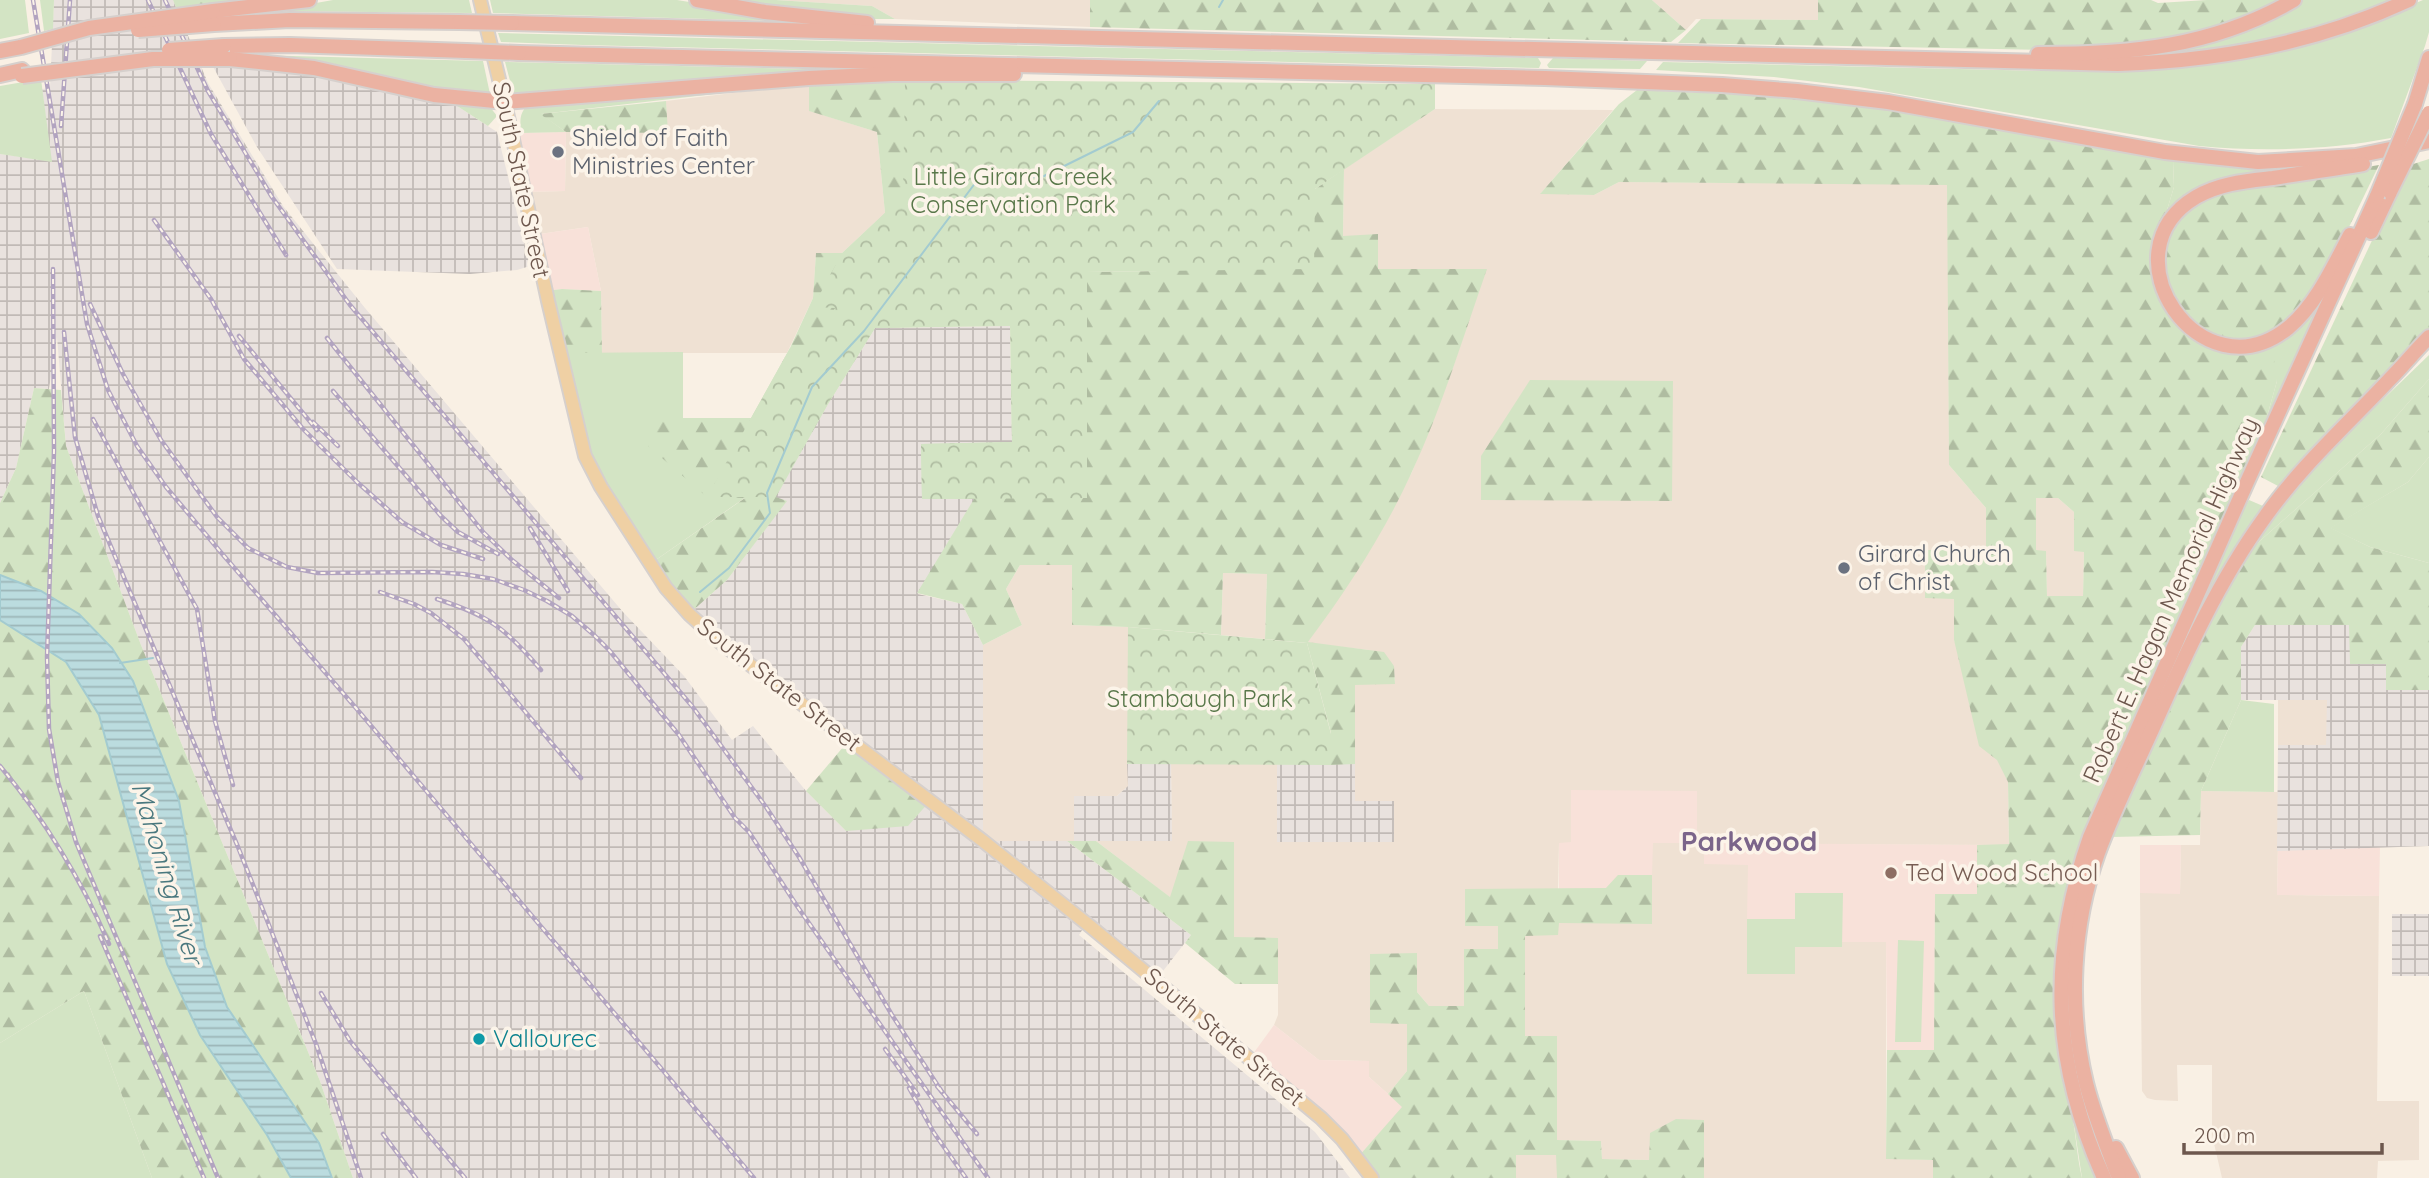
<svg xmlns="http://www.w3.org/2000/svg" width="2429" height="1178" font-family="Quicksand,sans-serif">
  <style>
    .residential { fill: #efe1d3 }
    .commercial { fill: #f8e1d9 }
    .industrial { fill: url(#industrial-grid) }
    .grass { fill: #d3e4c4 }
    .forest { fill: url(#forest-firs); fill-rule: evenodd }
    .park { fill: url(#park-crowns) }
    .water { fill: url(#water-rules); stroke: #a3cbd0; stroke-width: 2 }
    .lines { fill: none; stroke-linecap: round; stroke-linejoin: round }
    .stream { stroke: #a3cbd0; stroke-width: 2 }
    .primary-casing { stroke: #d6d0cd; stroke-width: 16 }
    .highway-casing { stroke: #d6d0cd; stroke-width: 18 }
    .primary { stroke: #efd0a4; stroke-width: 12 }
    .highway { stroke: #ebb2a2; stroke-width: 14 }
    .rail-casing { stroke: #b2a4c0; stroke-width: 4.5 }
    .rail { stroke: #fcf4e9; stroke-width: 2; stroke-dasharray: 5; stroke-linecap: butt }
    .highway-bridge-casing { stroke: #d6d0cd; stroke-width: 18; stroke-linecap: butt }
    .highway-bridge { stroke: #ebb2a2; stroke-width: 14 }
    .worship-dot { fill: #6b7280; stroke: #fcf4e9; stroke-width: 2.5 }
    .education-dot { fill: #8d6e63; stroke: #fcf4e9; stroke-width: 2.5 }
    .culture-dot { fill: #0f9aa8; stroke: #fcf4e9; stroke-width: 2.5 }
    .labels { text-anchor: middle; stroke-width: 7; stroke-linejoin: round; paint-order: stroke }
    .worship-label { font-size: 24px; fill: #5b616d; stroke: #fcf4e9; text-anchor: start }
    .park-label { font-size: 24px; fill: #59784a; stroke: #fcf4e9 }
    .street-label { font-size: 24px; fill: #6d574d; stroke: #fcf4e9 }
    .education-label { font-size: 24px; fill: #785e54; stroke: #fcf4e9; text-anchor: start }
    .culture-label { font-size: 24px; fill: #0d838f; stroke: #fcf4e9; text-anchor: start }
    .water-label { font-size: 26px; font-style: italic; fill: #4a787e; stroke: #fcf4e9 }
    .quarter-label { font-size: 28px; font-weight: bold; fill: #7b658a; stroke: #fcf4e9 }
  </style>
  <defs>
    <pattern id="industrial-grid" width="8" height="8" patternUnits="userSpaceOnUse" patternTransform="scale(1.75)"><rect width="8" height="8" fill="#e9e2de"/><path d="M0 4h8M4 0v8" fill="none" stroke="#c1bab6"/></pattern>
    <pattern id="forest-firs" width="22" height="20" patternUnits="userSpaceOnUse" patternTransform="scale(1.75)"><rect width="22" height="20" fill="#d3e4c4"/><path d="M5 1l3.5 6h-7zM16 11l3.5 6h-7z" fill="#afbca1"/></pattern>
    <pattern id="park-crowns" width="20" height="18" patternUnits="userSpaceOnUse" patternTransform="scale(1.75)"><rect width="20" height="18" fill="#d3e4c4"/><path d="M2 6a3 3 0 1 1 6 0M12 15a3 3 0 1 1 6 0" fill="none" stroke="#afbca1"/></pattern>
    <pattern id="water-rules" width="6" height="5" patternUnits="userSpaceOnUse" patternTransform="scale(1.75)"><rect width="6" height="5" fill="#bbdcdf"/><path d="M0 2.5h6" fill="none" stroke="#9cb5b7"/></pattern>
  </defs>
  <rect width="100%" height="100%" fill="#f9f0e4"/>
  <g class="residential">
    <polygon points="776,0 1090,0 1090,27 895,19 872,6"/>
    <polygon points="1652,0 1818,0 1818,20 1696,19 1686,30"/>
    <polygon points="809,84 810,111 877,132 885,213 842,253 816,253 813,298 787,353 602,353 601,291 588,227 533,235 524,192 565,191 566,132 667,133 666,101"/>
    <polygon points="1435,109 1613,110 1541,193 1594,195 1619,182 1948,184 1949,465 1986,508 1986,551 1925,598 1955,598 1954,640 2008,782 2009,845 1704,844 1704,864 1748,864 1794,947 1842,947 1842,942 1886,942 1886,1158 1933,1160 1933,1178 1704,1178 1704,1120 1650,1160 1602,1159 1601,1141 1557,1140 1557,1037 1525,1036 1525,936 1558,923 1571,843 1559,843 1558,889 1465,889 1499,926 1498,949 1464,949 1464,1006 1429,1006 1417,992 1407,1023 1407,1071 1388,1094 1369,1077 1369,1061 1319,1060 1274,1025 1278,1015 1278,938 1234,938 1171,898 1096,841 1172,841 1171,764 1277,764 1277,841 1394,842 1394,801 1355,801 1355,684 1395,684 1394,666 1369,650 1307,643 1349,583 1384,526 1412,472 1450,376 1486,269 1378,269 1343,237 1344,169"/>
    <polygon points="2036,498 2058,498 2074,512 2074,551 2084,551 2083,596 2047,596 2046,551 2036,551"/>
    <polygon points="1020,565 1072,565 1072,625 1128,627 1128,786 1117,796 1075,797 1074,841 983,841 983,645 1022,625 1006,589"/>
    <polygon points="1223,573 1267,574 1265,639 1221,635"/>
    <polygon points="2278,700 2327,700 2327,746 2278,745"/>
    <polygon points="2201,791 2279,792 2277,895 2379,896 2377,1101 2419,1101 2419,1160 2378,1161 2377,1178 2222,1178 2212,1135 2212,1065 2177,1065 2178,1101 2155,1100 2147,1098 2142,1091 2140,893 2180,893 2181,845 2200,845"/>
    <rect x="1516" y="1155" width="41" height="23"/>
  </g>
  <g class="commercial">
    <polygon points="566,132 565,191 524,192 512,133"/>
    <polygon points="588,227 601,291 562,289 546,291 533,235"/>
    <polygon points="1571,790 1697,791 1697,843 1653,843 1652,875 1618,875 1606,888 1559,889 1559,843 1571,842"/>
    <polygon points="1704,843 1977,845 1977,894 1935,894 1934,1051 1887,1050 1886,942 1842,942 1842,893 1795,919 1747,919 1748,865 1704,864"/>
    <polygon points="2140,845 2181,845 2180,894 2140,893"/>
    <polygon points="2278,845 2380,846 2379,896 2277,895"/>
    <polygon points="1274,1025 1319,1060 1369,1061 1369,1077 1403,1107 1358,1157 1250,1058"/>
  </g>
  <g class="industrial">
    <polygon points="54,0 173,0 208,83 283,206 365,308 623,612 684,676 732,740 753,726 806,791 846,831 930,801 689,614 727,580 786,501 775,497 828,404 875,328 1010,326 1012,443 921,445 975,498 918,594 962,604 983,645 983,841 1067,841 1191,935 1156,980 1086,924 1079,935 1315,1132 1350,1178 353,1178 320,1081 141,645 66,446 57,337 49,389 34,388 16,468 0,503 0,154 51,161 42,89 50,88"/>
    <polygon points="211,63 323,75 454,104 497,132 530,266 517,270 470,274 337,269 257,147"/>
    <polygon points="2255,625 2350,625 2386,664 2386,690 2429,690 2429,846 2277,851 2278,745 2326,745 2327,700 2241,700 2241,647"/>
    <polygon points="1127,764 1171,764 1172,841 1074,841 1074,796 1117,796 1128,786"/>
    <polygon points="1277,764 1355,764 1355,801 1394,801 1394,842 1277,842"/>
    <rect x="2392" y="914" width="37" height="62"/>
  </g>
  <g class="grass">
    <polygon points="0,0 25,0 29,33 0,39"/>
    <polygon points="40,0 54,0 53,29 44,31"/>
    <polygon points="333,0 469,0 472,13 271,11"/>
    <polygon points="490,0 677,0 787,18 786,21 493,13"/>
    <polygon points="727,0 776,0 872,6 895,19 869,19"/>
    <path d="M2301,0h89c-87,35 -163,50 -257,57z"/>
    <path d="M2423,0h6v32l-4,14 -34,92c-64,12 -127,14 -192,8l-340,-59 -85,-10 -118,-7 7,-8 385,9 7,-3 81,1 74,-5 24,-5 139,-38z"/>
    <polygon points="498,33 1538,58 1541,63 1539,68 583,45 501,42"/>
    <polygon points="254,55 483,61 490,94 485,98"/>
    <polygon points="1553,58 1647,61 1640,69 1549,68 1547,65"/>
    <polygon points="505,62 849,70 516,95 513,92"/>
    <polygon points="41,79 52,162 0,154 0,86"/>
    <path d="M828,81l-287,33 25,18 -45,1c-1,-13 -2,-20 8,-29z"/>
    <polygon points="454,104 490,107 497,116 488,126"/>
    <polygon points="2173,161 2244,169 2293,170 2159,236 2174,187"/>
    <polygon points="2327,287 2266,420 2277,381 2260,349"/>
    <polygon points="683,352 683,418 649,418 746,497 650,564 595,477 560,353"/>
    <polygon points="2429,355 2429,379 2381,434 2253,547 2277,511 2313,467"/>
    <polygon points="2429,457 2429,563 2370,547 2330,528 2408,482"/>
    <path d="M2249,500l14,6 -17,26 -62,114c19,-49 38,-101 65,-146z"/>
    <polygon points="2241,700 2274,704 2274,792 2201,791"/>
    <polygon points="1795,893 1843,893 1842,947 1795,947 1795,974 1747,974 1747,919 1795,919"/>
    <polygon points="1898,940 1924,941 1921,1042 1895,1042"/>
    <polygon points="84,991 152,1178 0,1178 0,1043"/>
    <polygon points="2072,1112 2099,1178 2082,1178"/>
  </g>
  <g class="forest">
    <polygon points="173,0 265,0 177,10"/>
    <polygon points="1090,0 1652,0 1686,30 1671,42 1090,27"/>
    <polygon points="1818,0 2151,0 2158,3 2207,0 2285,0 2256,15 2161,43 2052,50 1678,43 1701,19 1818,20"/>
    <polygon points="905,80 923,327 875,328 828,404 776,497 787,501 727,580 689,614 650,564 745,498 707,497 648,446 648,418 751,418 790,348 813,298 816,253 843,253 885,213 877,132 809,111 809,84"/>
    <path d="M1637,90l118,5 119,12 299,54 1,26 -15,49 8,75 24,24 69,14 14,10 3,22 -11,39 -181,413c-25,65 -37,137 -28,207 4,25 11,49 15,74 4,21 5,43 10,64h-149v-18l-47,-1 1,-109h47l1,-156h42v-49l32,-1 -1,-62 -11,-22 -18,-14 -25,-106v-41l-29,-1v-48h61v-42l-37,-43 -2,-280 -328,-3 -25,13 -54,-1 79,-90zM2036,498h22l16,14v39l10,1 -1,44h-36l-1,-45 -10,-1z"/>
    <polygon points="666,101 668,133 566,132 540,114"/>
    <polygon points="2429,159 2429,328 2278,486 2261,477 2407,166"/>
    <polygon points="2379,165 2350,225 2307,300 2285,324 2258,338 2230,340 2203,333 2171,301 2163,259 2175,223 2190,207 2226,190"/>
    <path d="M1344,169l-1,67 35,-2v35h109c-24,68 -45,139 -76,205 -27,59 -64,116 -103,168l76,10 10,14 1,18 -40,1v79l-24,1v-32l-24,-90 -42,-4 2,-65 -44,-1 -2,62 -93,-8 -56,-2v-60h-52l-14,24 16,36 -39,20 -21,-41 -45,-11 57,-94h-52l-1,-55 91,-2 -1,-63 76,-39v-68l72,-1 156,-82z"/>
    <polygon points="562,289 601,291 602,353 560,353 546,291"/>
    <polygon points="2429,379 2429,457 2408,482 2331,528 2370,547 2429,563 2429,690 2386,690 2386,664 2350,664 2349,625 2255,625 2241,647 2241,700 2201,791 2200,835 2112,837 2194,655 2226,591 2253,547 2381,434"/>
    <polygon points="1530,380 1673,381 1672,501 1481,500 1481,456"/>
    <polygon points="34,388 61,390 66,446 141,645 320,1081 353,1178 332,1178 319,1143 227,1007 205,947 179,801 41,591 0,575 0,503 16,468"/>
    <polygon points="0,620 66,662 99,715 167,964 200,1035 267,1135 291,1178 152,1178 84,991 0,1043"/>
    <polygon points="849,740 930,801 908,826 846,831 806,791"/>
    <polygon points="1067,841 1096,841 1170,897 1188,841 1234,842 1234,937 1278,938 1278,984 1235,984 1185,943 1191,935"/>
    <polygon points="1618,875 1652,875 1652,924 1559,923 1558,935 1525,936 1525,1036 1557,1036 1557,1140 1601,1141 1602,1159 1649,1160 1650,1133 1676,1119 1704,1120 1704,1178 1557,1178 1556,1155 1516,1155 1516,1178 1372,1178 1358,1157 1402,1107 1388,1094 1407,1071 1407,1024 1370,1023 1370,954 1417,953 1417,992 1429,1006 1464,1006 1464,949 1498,949 1498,926 1465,926 1465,889 1606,888"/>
  </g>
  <g class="park">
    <polygon points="905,80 1435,84 1435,109 1315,189 1314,269 1087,272 1087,498 922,499 921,444 1012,442 1010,326 875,328 828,404 775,497 707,497 790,348 814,348 835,308 813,307 842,253 903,196"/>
    <polygon points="1128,627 1307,643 1331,734 1331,765 1127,764"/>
  </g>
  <polygon class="water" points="0,575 41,591 79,614 112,648 133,681 179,801 205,947 227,1007 319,1143 332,1178 291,1178 267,1135 200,1035 167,964 99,715 66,662 0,620"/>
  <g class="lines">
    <g class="stream">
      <polyline points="1219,7 1223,0"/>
      <polyline points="700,592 729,568 770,513 767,493 812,387 864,331 979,178 1042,177 1133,132 1159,101"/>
      <polyline points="120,663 153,658"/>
    </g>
    <defs>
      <polyline id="primary" points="480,0 509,121 548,301 585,456 601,487 666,588 689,614 720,642 983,841 1091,927 1321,1118 1342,1139 1372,1178"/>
      <g id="highway">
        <polyline points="697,0 765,12 867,23"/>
        <polyline points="213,11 309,0"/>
        <path d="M512,23l1606,41c101,-3 199,-21 291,-64"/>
        <polyline points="214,24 290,20 459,22"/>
        <polyline points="224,46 290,45 466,51"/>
        <polyline points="0,51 21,47"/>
        <polyline points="519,53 1545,78 1722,85 1797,91 1888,102 2165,152 2258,162 2356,156 2429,141"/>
        <path d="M2038,54c92,0 175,-7 256,-54"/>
        <polyline points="230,59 314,68 434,95 505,102 809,78 892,74 1014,74"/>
        <polyline points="0,75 22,70"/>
        <polyline points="2415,104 2429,58"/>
        <polyline points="2371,232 2390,192"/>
        <path d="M2350,235c-17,32 -34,70 -62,93 -87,70 -186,-75 -92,-131 24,-14 51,-16 77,-19 30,-5 60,-9 90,-14"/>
        <polyline points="2116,1148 2132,1178"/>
        <path d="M2104,1178c-52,-115 -56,-222 -14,-341l157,-355 130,-286"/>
        <path d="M2119,1178c-12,-31 -25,-63 -33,-95 -18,-75 -14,-157 12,-230 15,-41 35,-81 53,-121 33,-74 66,-149 114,-215 36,-51 82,-92 124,-137 14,-14 26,-29 40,-43"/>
      </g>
    </defs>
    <use href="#primary" class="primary-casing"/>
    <use href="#highway" class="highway-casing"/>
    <use href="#primary" class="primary"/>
    <use href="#highway" class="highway"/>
    <defs>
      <g id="rail">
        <polyline points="33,0 87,324 108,390 137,446 166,487 224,556 356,708 754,1178"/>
        <polyline points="148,0 211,134 286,255"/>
        <polyline points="165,0 208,91 272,197 350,305 692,706 766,807 799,857 892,1015 942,1092"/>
        <polyline points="61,126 70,0"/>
        <polyline points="154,220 211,299 244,359 304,430 357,482 402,522 441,545 483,559"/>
        <polyline points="53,269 54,451 47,657 49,729 58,782 76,842 218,1178"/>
        <polyline points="90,304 123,374 161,440 217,517 248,548 287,567 318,573 432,572 463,574 493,579 524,590 547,601 572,616 594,635 609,650 679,735 735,818 749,832 797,906 988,1178"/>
        <polyline points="64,332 75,437 98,516 238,847 316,1044 361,1178"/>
        <polyline points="239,336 317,430"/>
        <polyline points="327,338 483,532 512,560 559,598"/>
        <polyline points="333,391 441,516 458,532 498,554"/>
        <polyline points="93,419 197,609 215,721 233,785"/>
        <polyline points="313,422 338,446"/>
        <polyline points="530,528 568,591"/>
        <polyline points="380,592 414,604 431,613 464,639 581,778"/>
        <path d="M437,599c53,17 68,29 104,71"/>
        <path d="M0,766c45,54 81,113 109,178"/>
        <polyline points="100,936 204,1178"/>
        <polyline points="321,993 350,1041 465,1178"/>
        <polyline points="885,1049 918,1095"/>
        <polyline points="937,1086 977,1134"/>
        <polyline points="909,1088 934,1133 966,1178"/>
        <polyline points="383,1134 416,1178"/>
      </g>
    </defs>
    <use href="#rail" class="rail-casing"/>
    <use href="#rail" class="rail"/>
    <defs>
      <g id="highway-bridge">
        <polyline points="459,22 512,23"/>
        <polyline points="138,30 214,24"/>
        <polyline points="21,47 89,28 213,11"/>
        <polyline points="169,50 224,46"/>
        <polyline points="466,51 519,53"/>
        <polyline points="22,76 153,59 230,59"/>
        <polyline points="2390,192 2429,113"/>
        <polyline points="2377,196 2415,104"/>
      </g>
    </defs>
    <use href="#highway-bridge" class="highway-bridge-casing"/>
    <use href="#highway-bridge" class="highway-bridge"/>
  </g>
  <g class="worship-dot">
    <circle cx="558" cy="152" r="7"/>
    <circle cx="1844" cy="568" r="7"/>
  </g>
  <circle class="education-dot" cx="1891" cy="873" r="7"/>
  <circle class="culture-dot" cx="479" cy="1039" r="7"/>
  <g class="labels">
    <g class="worship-label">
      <text x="572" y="146">Shield of Faith<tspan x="572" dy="28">Ministries Center</tspan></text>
      <text x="1858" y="562">Girard Church<tspan x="1858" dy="28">of Christ</tspan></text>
    </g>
    <g class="park-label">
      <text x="1013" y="185">Little Girard Creek<tspan x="1013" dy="28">Conservation Park</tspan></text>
      <text x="1200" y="707">Stambaugh Park</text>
    </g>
    <g class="street-label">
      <text transform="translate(521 180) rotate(78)" y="8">South State Street</text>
      <text transform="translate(2171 600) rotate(-66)" y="8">Robert E. Hagan Memorial Highway</text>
      <text transform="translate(779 685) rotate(38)" y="8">South State Street</text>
      <text transform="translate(1224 1037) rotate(40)" y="8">South State Street</text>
    </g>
    <g class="education-label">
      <text x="1905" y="881">Ted Wood School</text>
    </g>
    <g class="culture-label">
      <text x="493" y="1047">Vallourec</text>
    </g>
    <g class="water-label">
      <text transform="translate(167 873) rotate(73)" y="9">Mahoning River</text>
    </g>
    <g class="quarter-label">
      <text x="1749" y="851">Parkwood</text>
    </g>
  </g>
  <path d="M2184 1143v10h198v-10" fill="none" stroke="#6d574d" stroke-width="3.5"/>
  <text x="2194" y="1143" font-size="21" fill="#6d574d" stroke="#fcf4e9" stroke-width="5" paint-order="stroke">200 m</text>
</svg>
